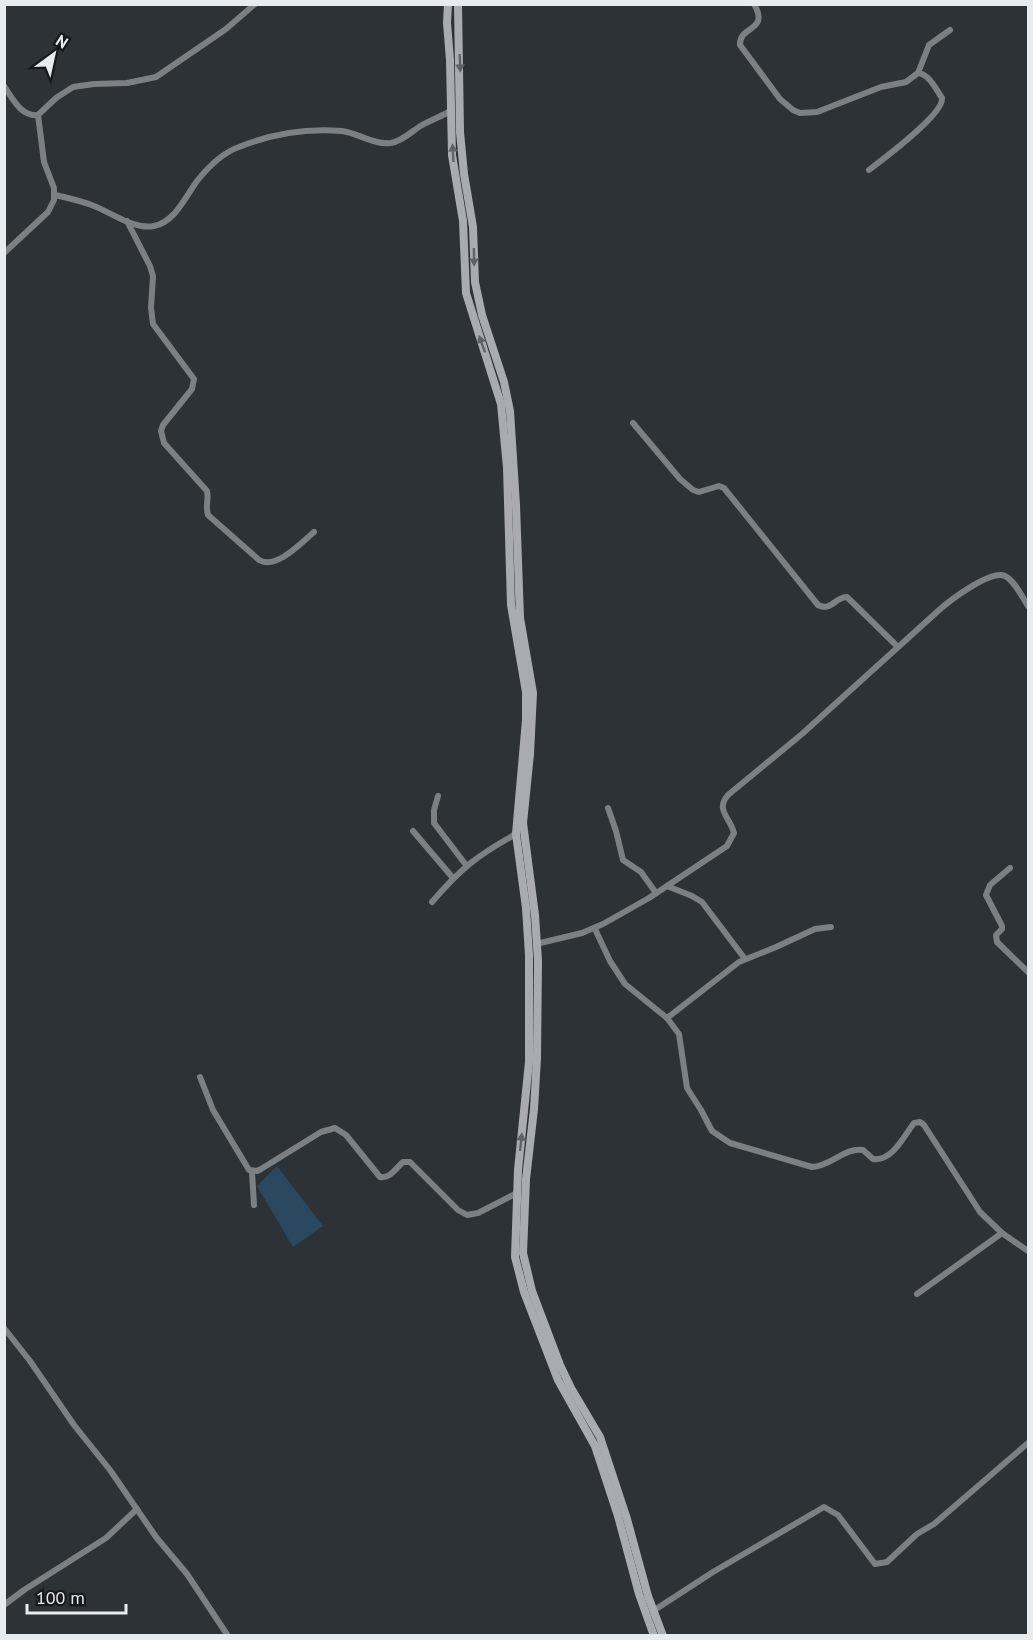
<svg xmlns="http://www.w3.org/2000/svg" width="1033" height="1640" font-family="'PT Sans',sans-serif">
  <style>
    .green { fill: #2a4860 }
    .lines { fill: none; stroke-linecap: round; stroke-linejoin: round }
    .street { stroke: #7d8082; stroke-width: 6 }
    .secondary { stroke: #a8acb0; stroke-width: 8 }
    .oneway { fill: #606366 }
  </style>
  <rect width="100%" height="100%" fill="#2d3237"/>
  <polygon class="green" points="277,1166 323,1226 293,1247 257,1186"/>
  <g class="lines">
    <g class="street">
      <path d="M754,4c16,28 -15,21 -14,41l40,54 13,11 7,3 17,-1 64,-25 25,-5 12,-9c11,1 18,16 24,25 2,16 -59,61 -73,72"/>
      <polyline points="918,73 929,45 950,30"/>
      <path d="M4,86c9,13 17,31 34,29l18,-17 17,-11 21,-3 33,-1 29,-6 70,-48 29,-25"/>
      <path d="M55,195c13,3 27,6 39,11 18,7 40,24 60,20 21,-4 32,-30 43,-45 12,-15 25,-28 42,-34 32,-13 69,-19 103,-16 16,2 32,14 49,12 12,-2 21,-12 31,-18 10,-5 19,-9 29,-14"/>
      <path d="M127,221l23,45 3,10 -2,32 2,16 41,55 -2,10 -29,36 -2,6 3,12 43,48c2,8 -2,16 1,24l51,45c17,10 42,-17 55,-28"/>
      <polyline points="4,253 48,212 54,200 54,188 44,162 38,115"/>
      <path d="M633,423l47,56 13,11 6,2 20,-6 5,2 94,117c13,7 17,-8 29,-8l51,50"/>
      <polyline points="438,796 434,810 434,823 466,865"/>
      <polyline points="608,808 616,831 623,860 641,872 656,893"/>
      <polyline points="413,831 453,878"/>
      <polyline points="1010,868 990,885 986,895 1002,926 1002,929 996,935 997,942 1028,972"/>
      <polyline points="667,886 692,896 702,902 745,959"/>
      <path d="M432,902c29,-34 46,-47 84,-68"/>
      <path d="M595,929l15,32 15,23 42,34 12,16 8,54 14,22 11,21 18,12 82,24c19,-1 33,-20 51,-17l10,9c19,3 31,-23 41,-36l6,-1 4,3 56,87 22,21 26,18"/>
      <path d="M536,944l46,-11 21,-9 46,-26 78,-52 7,-13c-4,-16 -19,-23 -6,-38l74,-61 136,-123c11,-10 53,-42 67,-35 10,5 17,21 23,30"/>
      <polyline points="667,1018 739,962 776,947 815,929 831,927"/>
      <path d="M200,1077l13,33 36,60 8,1 4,-2 60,-37 14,-4 11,7 34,42c10,2 16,-9 23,-15h7l48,48 9,5 11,-2 39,-20"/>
      <polyline points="252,1172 254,1205"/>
      <polyline points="917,1294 1002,1233"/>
      <polyline points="4,1328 30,1361 74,1425 110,1470 156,1537 187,1574 228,1636"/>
      <polyline points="4,1605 24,1590 106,1538 137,1509"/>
      <polyline points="653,1611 713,1572 824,1507 838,1515 875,1564 887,1562 917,1534 934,1524 1028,1443"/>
    </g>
    <g class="secondary">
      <polyline points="448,4 447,23 450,60 452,155 463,221 466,293 501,404 507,468 511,605 526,692 526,720 516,834 526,908 529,955 529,1062 518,1170 515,1257 524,1292 558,1380 595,1446 618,1516 639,1594 654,1636"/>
      <polyline points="458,4 460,132 464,174 473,227 475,282 482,315 504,382 510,411 516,505 520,618 533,693 530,754 523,823 535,915 538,961 537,1058 534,1109 526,1179 523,1253 532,1291 560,1365 571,1388 600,1437 627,1519 648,1596 663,1636"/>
    </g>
  </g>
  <defs><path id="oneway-solid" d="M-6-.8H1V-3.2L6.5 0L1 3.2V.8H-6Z" transform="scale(1.5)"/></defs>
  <g class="oneway">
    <use href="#oneway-solid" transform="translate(460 63) rotate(88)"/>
    <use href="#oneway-solid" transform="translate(453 153) rotate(-93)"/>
    <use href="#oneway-solid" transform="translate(474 257) rotate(89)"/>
    <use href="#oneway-solid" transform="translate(482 344) rotate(-110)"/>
    <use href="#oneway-solid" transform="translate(521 1142) rotate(-84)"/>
  </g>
  <rect width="1033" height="1640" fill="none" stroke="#e9ecef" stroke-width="12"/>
  <g transform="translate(54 54) rotate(33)" stroke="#171a1c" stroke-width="4.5" paint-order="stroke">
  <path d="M0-4.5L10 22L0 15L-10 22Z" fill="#e9ecef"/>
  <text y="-9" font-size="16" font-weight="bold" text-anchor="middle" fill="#e9ecef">N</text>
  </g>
  <path d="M27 1604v9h99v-9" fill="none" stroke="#e9ecef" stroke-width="3"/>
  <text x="36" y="1604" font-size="18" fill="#e9ecef" stroke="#171a1c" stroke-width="4.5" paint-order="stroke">100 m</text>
</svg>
